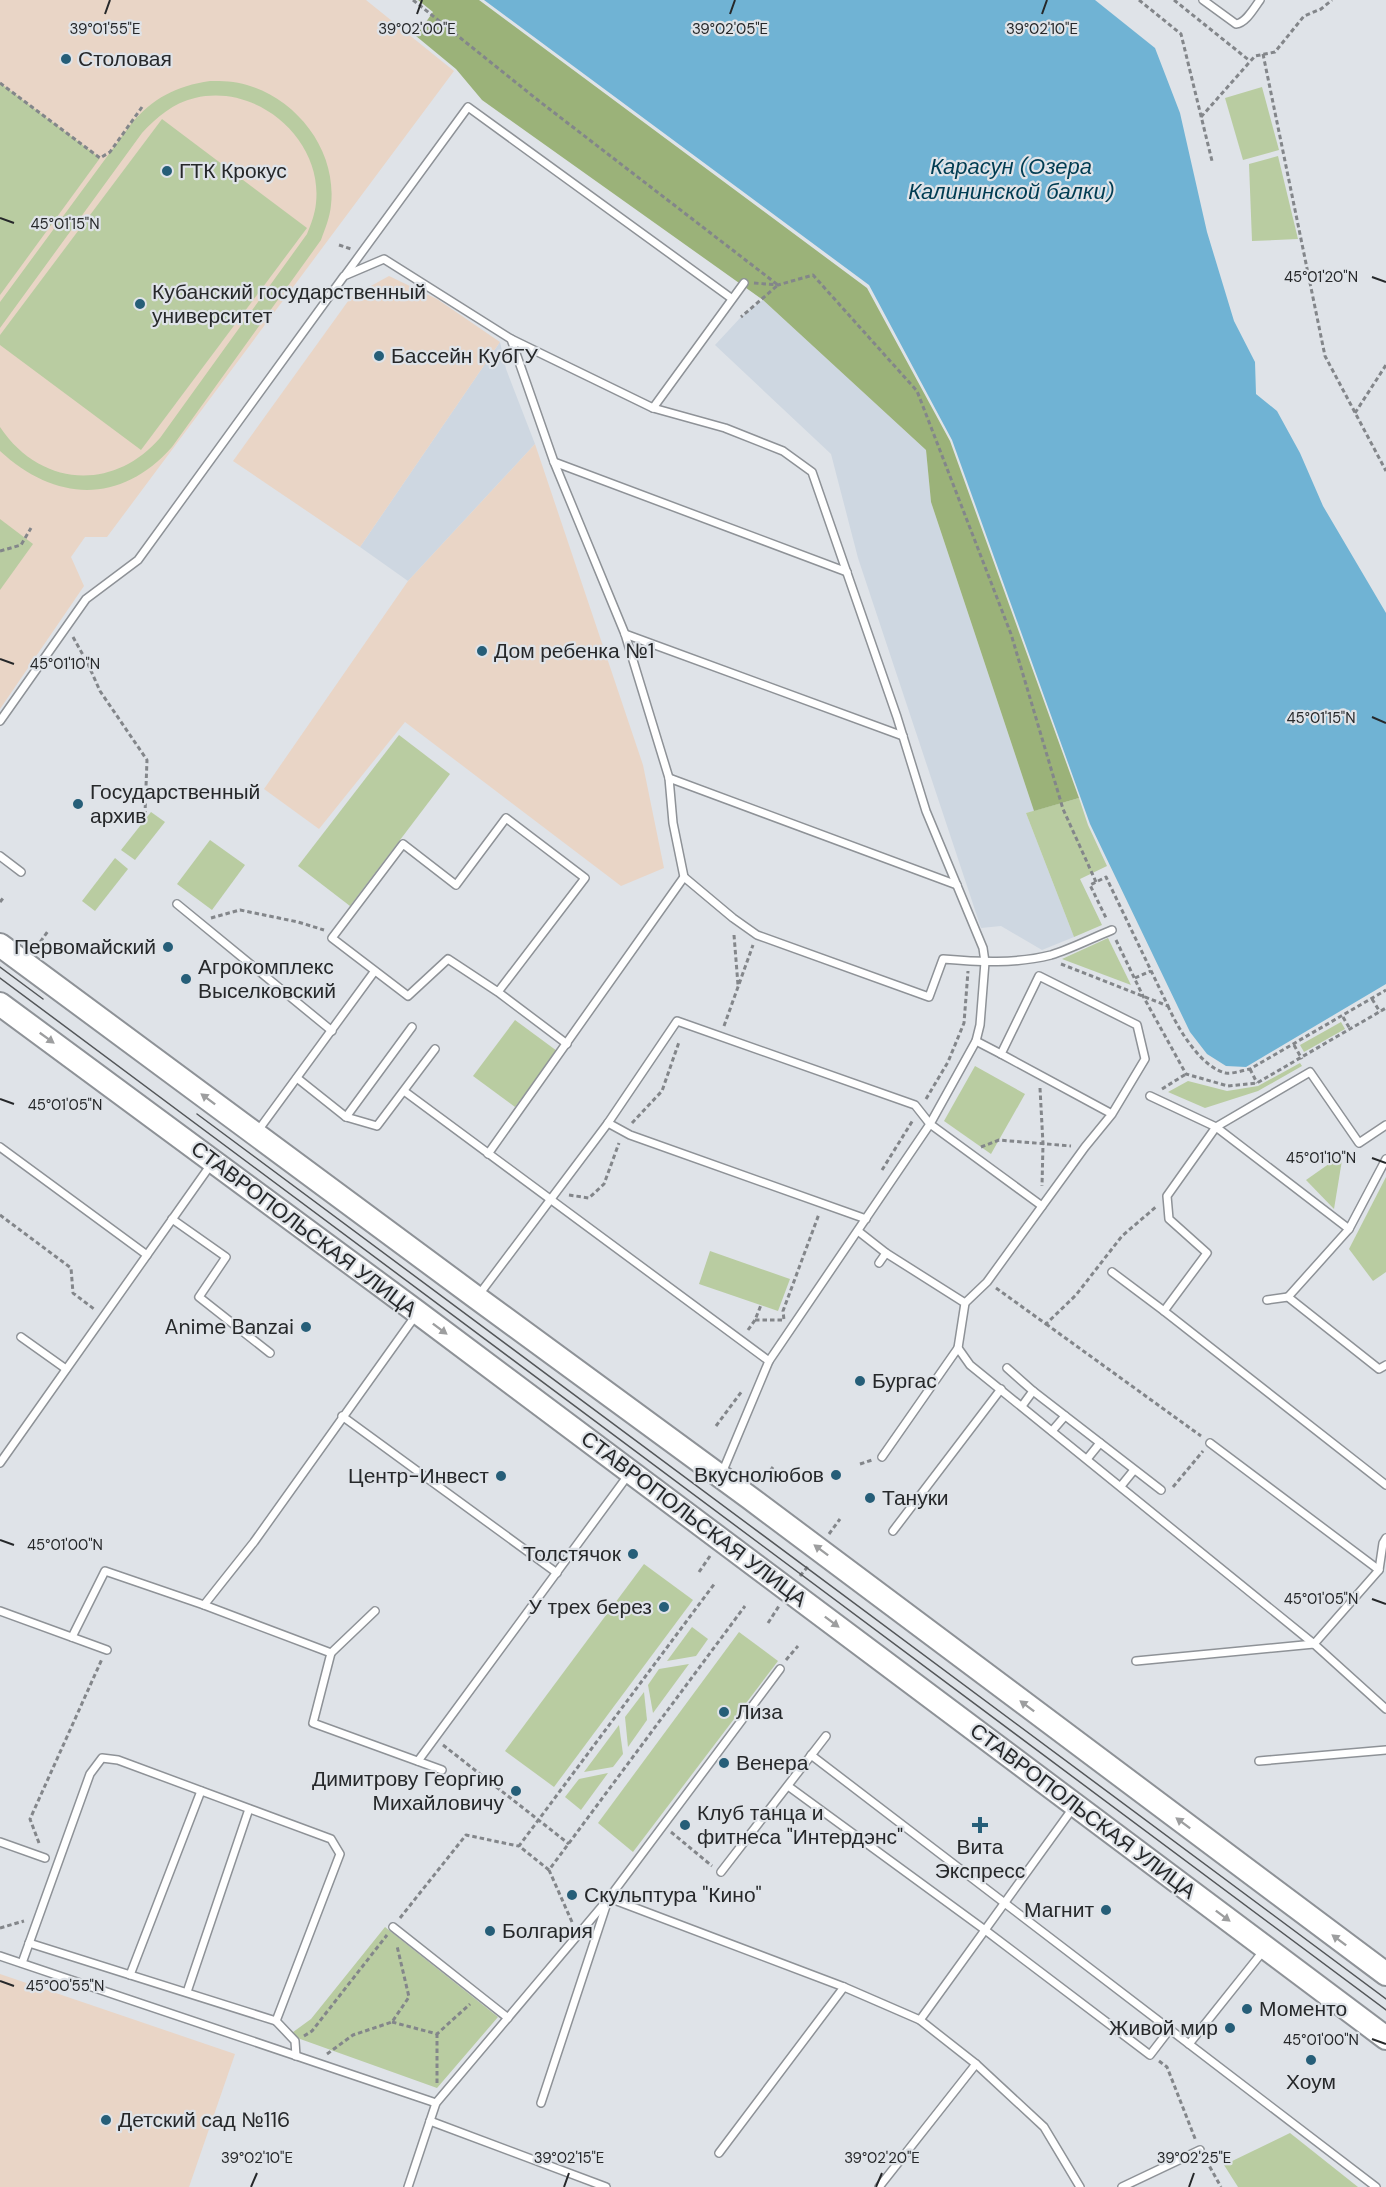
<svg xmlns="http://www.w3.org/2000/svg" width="1386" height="2187" font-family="'DM Sans',sans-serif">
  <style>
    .built { fill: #ced7e1 }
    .education { fill: #e9d5c6 }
    .green { fill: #b9cca1 }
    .forest { fill: #9bb279 }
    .water { fill: #70b3d4 }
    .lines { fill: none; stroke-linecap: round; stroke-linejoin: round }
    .lane-casing { stroke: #8e9297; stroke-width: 10 }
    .primary-casing { stroke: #8e9297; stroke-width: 26 }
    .path { stroke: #83868a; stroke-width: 3; stroke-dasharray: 4.5 3; stroke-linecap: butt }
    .lane { stroke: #fff; stroke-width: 7 }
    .primary { stroke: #fff; stroke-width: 22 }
    .tram { stroke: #54575a; stroke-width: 1.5 }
    .oneway { fill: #9d9e9f }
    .ticks { fill: none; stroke: #26282a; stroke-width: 2 }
    .poi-dot { fill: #265e78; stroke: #dfe3e8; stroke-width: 2 }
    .labels { text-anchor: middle; stroke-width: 4.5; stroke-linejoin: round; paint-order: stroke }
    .poi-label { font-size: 21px; fill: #26282a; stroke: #dfe3e8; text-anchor: start }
    .street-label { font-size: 21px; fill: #26282a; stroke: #dfe3e8 }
    .water-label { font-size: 22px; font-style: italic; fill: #003c52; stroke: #dfe3e8 }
    .ticks-label { font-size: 15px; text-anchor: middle; fill: #26282a; stroke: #dfe3e8; stroke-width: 4.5; stroke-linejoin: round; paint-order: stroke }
  </style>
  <rect width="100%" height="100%" fill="#dfe3e8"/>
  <g class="built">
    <polygon points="763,300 926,450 931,502 1034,811 1026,813 1074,937 1042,950 1001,926 981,928 858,558 831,454 715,345 741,317"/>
    <polygon points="500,342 506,369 535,444 408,581 360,547"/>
  </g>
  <g class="education">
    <polygon points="0,0 366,0 454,71 107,537 85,537 71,557 84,586 0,709"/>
    <polygon points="389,276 437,299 500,342 360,547 233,461 351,297"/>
    <polygon points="535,444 643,765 664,868 621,886 405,722 319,829 264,789 408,581"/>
    <polygon points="0,1974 235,2054 189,2187 0,2187"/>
  </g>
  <g class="green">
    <path d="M210,81c12,0 25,0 37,4 51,15 90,66 84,120 -1,12 -6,24 -10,35l-149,207c-51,58 -117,55 -172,4v-24c40,60 113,65 160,11l147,-204c4,-10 8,-20 9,-31 7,-64 -59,-120 -121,-105 -22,5 -38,19 -53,35l-142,195v-26l131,-178c22,-26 45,-38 79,-43z"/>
    <polygon points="0,83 100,158 0,295"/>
    <polygon points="1262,87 1279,150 1243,160 1225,98"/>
    <polygon points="162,119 307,228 141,450 0,345 0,335"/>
    <polygon points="1278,156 1298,239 1252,241 1249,164"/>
    <polygon points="0,519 33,544 0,590"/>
    <polygon points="399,735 450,774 350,906 298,866"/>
    <polygon points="1079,798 1088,825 1107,866 1080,879 1102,925 1074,937 1026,813"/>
    <polygon points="151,812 165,822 135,860 121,850"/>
    <polygon points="210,840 245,865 212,910 177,884"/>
    <polygon points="115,858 128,869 95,911 82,901"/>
    <polygon points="1108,938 1131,985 1062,959"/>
    <polygon points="515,1020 557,1051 515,1107 473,1076"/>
    <polygon points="1341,1022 1345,1029 1304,1052 1300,1045"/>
    <polygon points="1300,1063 1302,1066 1258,1091 1205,1108 1168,1092 1188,1081 1227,1091 1258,1086"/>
    <polygon points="975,1066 1025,1094 991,1154 944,1121"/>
    <polygon points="1343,1154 1334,1209 1306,1180"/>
    <polygon points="1386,1177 1386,1272 1373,1281 1349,1249"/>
    <polygon points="710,1251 790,1279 778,1311 699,1284"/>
    <polygon points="644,1564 693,1600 554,1787 505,1751"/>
    <polygon points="692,1627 708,1639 696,1656 667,1661"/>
    <polygon points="739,1632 778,1661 633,1852 598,1823"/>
    <polygon points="689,1664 653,1713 648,1685 659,1669"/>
    <polygon points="644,1692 647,1720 628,1747 625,1717"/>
    <polygon points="619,1725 623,1754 613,1767 584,1772"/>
    <polygon points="608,1773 581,1810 565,1797 579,1779"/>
    <polygon points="385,1927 498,2017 437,2088 289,2035 311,2019"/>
    <polygon points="1290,2133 1358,2187 1238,2187 1224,2165"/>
  </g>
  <polygon class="forest" points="418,0 479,0 867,288 950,441 1079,798 1034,811 931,502 926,450 763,300 482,100 456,69 416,36 433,12"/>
  <polygon class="water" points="484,0 1095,0 1155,48 1180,113 1207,232 1234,321 1255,362 1256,394 1277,411 1300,453 1323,506 1386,613 1386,984 1246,1067 1226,1066 1207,1054 1190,1032 1090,824 952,440 869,285"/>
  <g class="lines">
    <defs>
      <g id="lane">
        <path d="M1203,0l33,24c10,-1 18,-16 24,-24"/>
        <polyline points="346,274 468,107 731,298"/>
        <polyline points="511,339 653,408 725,428 783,451 812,472 897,717 926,811 983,948 985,962 980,1025 976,1041 930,1124 1042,1206"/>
        <polyline points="653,408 744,283"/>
        <polyline points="554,462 847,572"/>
        <polyline points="625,634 903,736"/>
        <polyline points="0,721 86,599 138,560 344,276 384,259 511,339 554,462 625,634 669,778 673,823 684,877"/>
        <polyline points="669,778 957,885"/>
        <polyline points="0,856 21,872"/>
        <polyline points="177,904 332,1031"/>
        <polyline points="498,992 448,959 408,996 332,938 403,844 456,885 506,818 585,878 498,992 567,1044"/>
        <polyline points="976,1041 1001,1054"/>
        <polyline points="297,1078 346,1117 377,1126 435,1049"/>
        <polyline points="404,1091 769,1361"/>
        <polyline points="1150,1096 1216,1127 1310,1072 1359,1143 1386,1125"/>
        <polyline points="346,1117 412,1027"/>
        <polyline points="608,1123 630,1135 866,1219"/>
        <polyline points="257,1132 374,972"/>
        <polyline points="0,1147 147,1255"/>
        <path d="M488,1154l196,-277 49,41 24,17 172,62 14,-38c35,3 73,5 108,-4 20,-6 41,-17 61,-25"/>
        <polyline points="172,1219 226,1257 199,1297 270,1353"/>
        <polyline points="1349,1229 1216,1127 1167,1196 1169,1219 1207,1253 1164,1311 1386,1485"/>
        <polyline points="858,1231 886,1253 965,1303 958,1348 970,1365 1314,1644 1379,1570 1383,1543 1386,1538"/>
        <polyline points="879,1263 886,1253"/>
        <polyline points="1112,1272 1164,1311"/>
        <polyline points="478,1296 608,1123 677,1021 915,1105 930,1124 769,1361 722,1473"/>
        <polyline points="1288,1297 1349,1229 1386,1159"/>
        <polyline points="1267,1300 1288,1297 1379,1369 1386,1365"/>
        <polyline points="965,1303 987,1282 1085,1147 1112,1114 1145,1059 1137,1025 1039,976 1001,1054 1112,1114"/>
        <polyline points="21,1337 66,1369"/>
        <polyline points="1007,1368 1033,1391 1161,1490"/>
        <polyline points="1022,1406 1033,1391"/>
        <polyline points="342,1416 557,1573"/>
        <polyline points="1052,1431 1065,1416"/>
        <polyline points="1210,1443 1379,1570"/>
        <polyline points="882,1457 958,1348"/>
        <polyline points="1087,1459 1100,1443"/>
        <polyline points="0,1463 212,1163"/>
        <polyline points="1121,1486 1134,1470"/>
        <polyline points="893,1531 1001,1389"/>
        <polyline points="204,1605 331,1653 313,1723 442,1770"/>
        <polyline points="0,1611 107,1650"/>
        <polyline points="72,1637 105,1571 204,1605 254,1542 416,1315"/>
        <polyline points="331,1653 375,1611"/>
        <polyline points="1136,1661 1314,1644 1386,1709"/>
        <polyline points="811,1755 1376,2187"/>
        <polyline points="418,1761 629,1474"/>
        <polyline points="1259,1761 1386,1750"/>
        <polyline points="788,1786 985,1930 1150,2055 1170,2029"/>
        <polyline points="0,1842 45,1858"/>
        <polyline points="721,1872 826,1736"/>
        <polyline points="609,1898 844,1987 920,2020 976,2064 1044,2127 1080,2187"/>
        <polyline points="393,1927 508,2018"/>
        <polyline points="29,1943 276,2021"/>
        <polyline points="0,1956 436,2103"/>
        <polyline points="22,1963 90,1774 102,1758 118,1760 331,1839 340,1854 276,2021 295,2041 296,2056"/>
        <polyline points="130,1975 201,1791"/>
        <polyline points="187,1992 249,1809"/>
        <polyline points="920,2020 1073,1808"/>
        <polyline points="1189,2044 1264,1950"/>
        <polyline points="541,2103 607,1903"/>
        <polyline points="430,2121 606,2187"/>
        <polyline points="719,2153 844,1987"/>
        <polyline points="408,2187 436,2103 609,1898 780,1669"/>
        <polyline points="879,2187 976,2064"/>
        <polyline points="1122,2187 1200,2150"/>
      </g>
      <g id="primary">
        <polyline points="0,945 477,1298 750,1498 1386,1974"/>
        <polyline points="0,1004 417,1312 1386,2038"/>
      </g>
    </defs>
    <use href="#lane" class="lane-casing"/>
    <use href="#primary" class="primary-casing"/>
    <g class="path">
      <polyline points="413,0 539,101 778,285 741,317"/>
      <polyline points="1139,0 1181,34 1212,161"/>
      <polyline points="1174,0 1250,61"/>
      <polyline points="1263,54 1325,356 1386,471"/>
      <polyline points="0,83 100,158 110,152 142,107"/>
      <polyline points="1201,117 1255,56 1275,52 1304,16 1321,9 1332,0"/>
      <polyline points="339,245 351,249"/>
      <polyline points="754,283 778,285 813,275 917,391 1011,634 1063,809 1096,882"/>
      <polyline points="1355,413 1386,365"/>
      <polyline points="0,551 21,545 31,528"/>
      <polyline points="73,637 88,664 100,691 147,760 145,813"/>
      <polyline points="0,902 4,897"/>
      <polyline points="211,918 240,910 298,922 324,930"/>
      <polyline points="734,935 738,985"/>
      <polyline points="1116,940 1143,996 1186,1074 1228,1086 1257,1083 1386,1008"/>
      <polyline points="36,948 48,931"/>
      <polyline points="1061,964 1168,1006 1106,877 1090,885 1107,920"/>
      <polyline points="1135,978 1151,971"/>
      <polyline points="1372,999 1380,1012"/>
      <path d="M1168,1006c9,21 33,62 58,67 7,1 18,-3 24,-4l136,-79"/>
      <polyline points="1343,1017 1350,1029"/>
      <polyline points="724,1026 753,945"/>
      <polyline points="1294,1045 1302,1059"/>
      <polyline points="1250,1069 1257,1083"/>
      <polyline points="1040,1088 1043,1144 1042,1186"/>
      <polyline points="1162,1089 1186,1074"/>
      <polyline points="926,1099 948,1062 964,1023 968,971"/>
      <polyline points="632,1123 662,1091 679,1042"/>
      <polyline points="981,1147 999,1140 1071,1146"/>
      <polyline points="882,1170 913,1120"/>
      <polyline points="569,1195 589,1198 604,1184 619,1143"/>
      <polyline points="0,1215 71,1268 73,1293 94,1309"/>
      <polyline points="996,1288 1046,1324 1076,1295 1122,1236 1157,1206"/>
      <polyline points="755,1320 784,1320 783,1311 819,1214"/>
      <polyline points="1046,1324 1201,1436"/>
      <polyline points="748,1330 755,1320 761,1305"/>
      <polyline points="716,1426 742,1391"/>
      <polyline points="860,1464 872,1460"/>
      <polyline points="762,1482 773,1467"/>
      <polyline points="1173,1487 1203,1451"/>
      <polyline points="829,1534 840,1519"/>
      <polyline points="699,1572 710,1556"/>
      <polyline points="800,1576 809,1565"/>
      <polyline points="768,1623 779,1606"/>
      <polyline points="786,1660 798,1646"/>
      <polyline points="443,1745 569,1844"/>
      <polyline points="671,1832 712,1866"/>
      <polyline points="39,1843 30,1819 102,1659"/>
      <polyline points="549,1870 519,1846 715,1583"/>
      <polyline points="400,1918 466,1835 518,1846"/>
      <polyline points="572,1922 549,1870 745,1606"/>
      <polyline points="0,1928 24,1921"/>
      <polyline points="392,2022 437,2034 470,2004"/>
      <polyline points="304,2036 312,2031 387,1935"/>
      <polyline points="327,2054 353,2035 392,2022 409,1997 397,1946"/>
      <polyline points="1159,2061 1167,2067 1196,2141"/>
      <polyline points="437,2083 437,2034"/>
      <polyline points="1206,2160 1221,2187"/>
    </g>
    <use href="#lane" class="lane"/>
    <use href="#primary" class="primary"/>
    <g class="tram">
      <polyline points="0,967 43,999"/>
      <polyline points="0,978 1386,2010"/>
      <polyline points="197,1114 1386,1999"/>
    </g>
  </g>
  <defs><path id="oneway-solid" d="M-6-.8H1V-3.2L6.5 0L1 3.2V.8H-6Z" transform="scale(1.5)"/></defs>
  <g class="oneway">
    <use href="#oneway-solid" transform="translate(47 1038) rotate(36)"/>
    <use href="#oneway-solid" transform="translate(208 1099) rotate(-143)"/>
    <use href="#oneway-solid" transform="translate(440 1329) rotate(37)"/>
    <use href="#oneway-solid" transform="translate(821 1550) rotate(-143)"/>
    <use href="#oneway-solid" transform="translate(832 1622) rotate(37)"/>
    <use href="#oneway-solid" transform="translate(1027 1706) rotate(-143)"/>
    <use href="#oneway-solid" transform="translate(1183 1823) rotate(-143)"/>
    <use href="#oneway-solid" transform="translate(1223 1916) rotate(37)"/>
    <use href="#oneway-solid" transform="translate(1339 1940) rotate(-143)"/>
  </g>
  <path class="ticks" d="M105,14l5,-14M417,14l5,-14M730,14l5,-14M1042,14l5,-14M0,218l14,5M1372,277l14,5M0,659l14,5M1372,717l14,6M0,1099l14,5M1372,1158l14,5M0,1540l14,5M1372,1599l14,5M0,1981l14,5M1372,2039l14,5M251,2187l6,-14M564,2187l5,-14M876,2187l6,-14M1189,2187l5,-14"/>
  <g class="poi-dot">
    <circle cx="66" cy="59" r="6"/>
    <circle cx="167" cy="171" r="6"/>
    <circle cx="140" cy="304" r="6"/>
    <circle cx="379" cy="356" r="6"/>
    <circle cx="482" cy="651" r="6"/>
    <circle cx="78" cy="804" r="6"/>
    <circle cx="168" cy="947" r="6"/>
    <circle cx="186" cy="979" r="6"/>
    <circle cx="306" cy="1327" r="6"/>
    <circle cx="860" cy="1381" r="6"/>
    <circle cx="836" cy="1475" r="6"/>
    <circle cx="501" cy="1476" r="6"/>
    <circle cx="870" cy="1498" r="6"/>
    <circle cx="633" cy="1554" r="6"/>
    <circle cx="664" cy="1607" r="6"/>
    <circle cx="724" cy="1712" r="6"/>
    <circle cx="724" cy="1763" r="6"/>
    <circle cx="516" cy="1791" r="6"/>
    <circle cx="685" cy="1825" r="6"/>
    <path d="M977 1816h6v6h6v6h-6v6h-6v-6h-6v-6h6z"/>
    <circle cx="572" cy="1895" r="6"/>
    <circle cx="1106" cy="1910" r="6"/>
    <circle cx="490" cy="1931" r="6"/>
    <circle cx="1247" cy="2009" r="6"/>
    <circle cx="1230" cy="2028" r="6"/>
    <circle cx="1311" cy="2060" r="6"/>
    <circle cx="106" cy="2120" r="6"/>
  </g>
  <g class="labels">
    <g class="poi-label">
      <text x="78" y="66">Столовая</text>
      <text x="179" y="178">ГТК Крокус</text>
      <text x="152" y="299">Кубанский государственный<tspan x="152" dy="24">университет</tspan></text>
      <text x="391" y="363">Бассейн КубГУ</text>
      <text x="494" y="658">Дом ребенка №1</text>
      <text x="90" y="799">Государственный<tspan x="90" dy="24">архив</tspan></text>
      <text x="156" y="954" text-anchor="end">Первомайский</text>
      <text x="198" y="974">Агрокомплекс<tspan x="198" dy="24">Выселковский</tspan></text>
      <text x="294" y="1334" text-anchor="end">Anime Banzai</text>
      <text x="872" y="1388">Бургас</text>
      <text x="824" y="1482" text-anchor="end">Вкуснолюбов</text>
      <text x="489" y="1483" text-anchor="end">Центр-Инвест</text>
      <text x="882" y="1505">Тануки</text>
      <text x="621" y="1561" text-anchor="end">Толстячок</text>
      <text x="652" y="1614" text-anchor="end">У трех берез</text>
      <text x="736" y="1719">Лиза</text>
      <text x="736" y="1770">Венера</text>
      <text x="504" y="1786" text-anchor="end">Димитрову Георгию<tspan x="504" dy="24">Михайловичу</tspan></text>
      <text x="697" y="1820">Клуб танца и<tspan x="697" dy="24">фитнеса "Интердэнс"</tspan></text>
      <text x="980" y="1854" text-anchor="middle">Вита<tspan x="980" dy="24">Экспресс</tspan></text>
      <text x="584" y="1902">Скульптура "Кино"</text>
      <text x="1094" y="1917" text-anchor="end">Магнит</text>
      <text x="502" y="1938">Болгария</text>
      <text x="1259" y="2016">Моменто</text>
      <text x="1218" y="2035" text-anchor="end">Живой мир</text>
      <text x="1311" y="2089" text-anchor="middle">Хоум</text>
      <text x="118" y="2127">Детский сад №116</text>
    </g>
    <g class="street-label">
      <text transform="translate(304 1229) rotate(37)" y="7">СТАВРОПОЛЬСКАЯ УЛИЦА</text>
      <text transform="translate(694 1519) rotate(37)" y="7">СТАВРОПОЛЬСКАЯ УЛИЦА</text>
      <text transform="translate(1083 1811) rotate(37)" y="7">СТАВРОПОЛЬСКАЯ УЛИЦА</text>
    </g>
    <g class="water-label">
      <text x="1011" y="174">Карасун (Озера<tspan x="1011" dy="25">Калининской балки)</tspan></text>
    </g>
  </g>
  <g class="ticks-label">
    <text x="417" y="34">39°02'00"E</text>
    <text x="1042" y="34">39°02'10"E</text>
    <text x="105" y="34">39°01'55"E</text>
    <text x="730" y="34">39°02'05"E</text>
    <text x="65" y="229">45°01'15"N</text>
    <text x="1321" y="282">45°01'20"N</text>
    <text x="65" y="669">45°01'10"N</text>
    <text x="1321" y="723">45°01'15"N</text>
    <text x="65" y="1110">45°01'05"N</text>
    <text x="1321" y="1163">45°01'10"N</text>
    <text x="65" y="1550">45°01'00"N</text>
    <text x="1321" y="1604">45°01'05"N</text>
    <text x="65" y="1991">45°00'55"N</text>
    <text x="1321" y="2045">45°01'00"N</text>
    <text x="257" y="2163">39°02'10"E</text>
    <text x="569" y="2163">39°02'15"E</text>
    <text x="882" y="2163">39°02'20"E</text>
    <text x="1194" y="2163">39°02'25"E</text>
  </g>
</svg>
